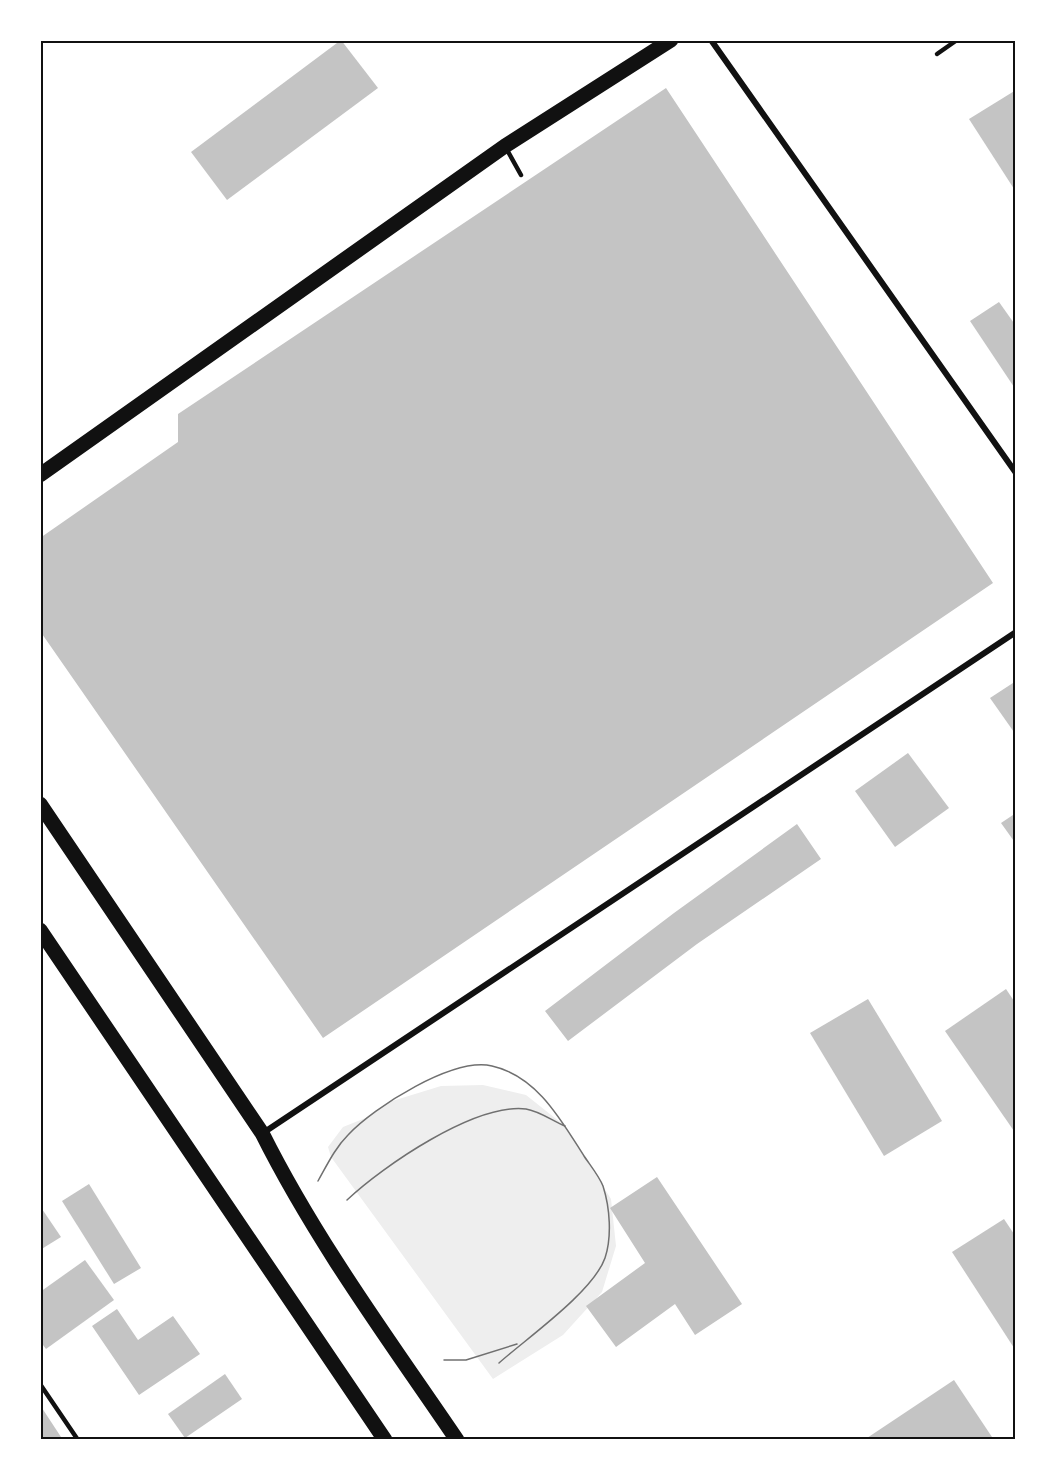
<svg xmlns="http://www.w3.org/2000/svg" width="1056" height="1480" font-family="'DM Sans',sans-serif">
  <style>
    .green { fill: #eee }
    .building { fill: #c4c4c4 }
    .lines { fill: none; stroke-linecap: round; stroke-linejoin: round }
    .service { stroke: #111; stroke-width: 4.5 }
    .minor { stroke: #111; stroke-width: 6 }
    .primary { stroke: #111; stroke-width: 15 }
    .tram { stroke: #707070; stroke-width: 1.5 }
    .neatline { fill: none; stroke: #111; stroke-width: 2 }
  </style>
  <rect width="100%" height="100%" fill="#fff"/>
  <polygon class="green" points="483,1085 526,1095 565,1126 611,1199 616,1246 602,1292 563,1335 493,1379 331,1157 328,1147 343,1127 368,1117 389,1102 441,1086"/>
  <g class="building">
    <polygon points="341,40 378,88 227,200 191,152"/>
    <polygon points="666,88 993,583 323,1038 40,631 40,538 178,442 178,414"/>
    <polygon points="1016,90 1016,192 969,119"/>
    <polygon points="999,302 1016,326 1016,390 970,321"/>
    <polygon points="1016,681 1016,735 990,698"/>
    <polygon points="908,753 949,808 895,847 855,791"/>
    <polygon points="1016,813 1016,844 1001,823"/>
    <polygon points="797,824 821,859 697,944 568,1041 545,1011 674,913"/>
    <polygon points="1006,989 1016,1004 1016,1134 945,1031"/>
    <polygon points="868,999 942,1121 884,1156 810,1033"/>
    <polygon points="657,1177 742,1304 695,1335 675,1304 616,1347 586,1306 645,1263 610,1208"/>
    <polygon points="89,1184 141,1268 114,1284 62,1201"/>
    <polygon points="40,1206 61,1237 40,1250"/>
    <polygon points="1004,1219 1016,1237 1016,1351 952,1252"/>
    <polygon points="85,1260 114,1300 46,1349 40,1341 40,1292"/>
    <polygon points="117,1309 138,1340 173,1316 200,1354 139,1395 92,1326"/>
    <polygon points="225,1374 242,1399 185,1438 168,1414"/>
    <polygon points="954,1380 994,1440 864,1440"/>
    <polygon points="40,1405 63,1440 43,1440 40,1435"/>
  </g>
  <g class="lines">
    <g class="service">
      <polyline points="937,54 957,40"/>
      <polyline points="506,148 521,175"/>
      <polyline points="40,1384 78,1440"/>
    </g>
    <g class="minor">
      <polyline points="711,40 1016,473"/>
      <polyline points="263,1133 1016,632"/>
    </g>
    <g class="primary">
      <polyline points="40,475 505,146 671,40"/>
      <path d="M40,804l222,329c54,108 127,207 195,307"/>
      <polyline points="40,930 385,1440"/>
    </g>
    <g class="tram">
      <path d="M318,1181c9,-16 17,-33 30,-46 26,-28 105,-78 144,-69 45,10 69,54 92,90 6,9 15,20 19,30 7,22 9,51 2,72 -12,34 -78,80 -106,105"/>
      <path d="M347,1200c36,-34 128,-97 179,-91 13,2 27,12 39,17"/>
      <polyline points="444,1360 466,1360 517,1344"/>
    </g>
  </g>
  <rect width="1056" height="1480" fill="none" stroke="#ffffff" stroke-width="84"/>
  <rect x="42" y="42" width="972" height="1396" class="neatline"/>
</svg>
